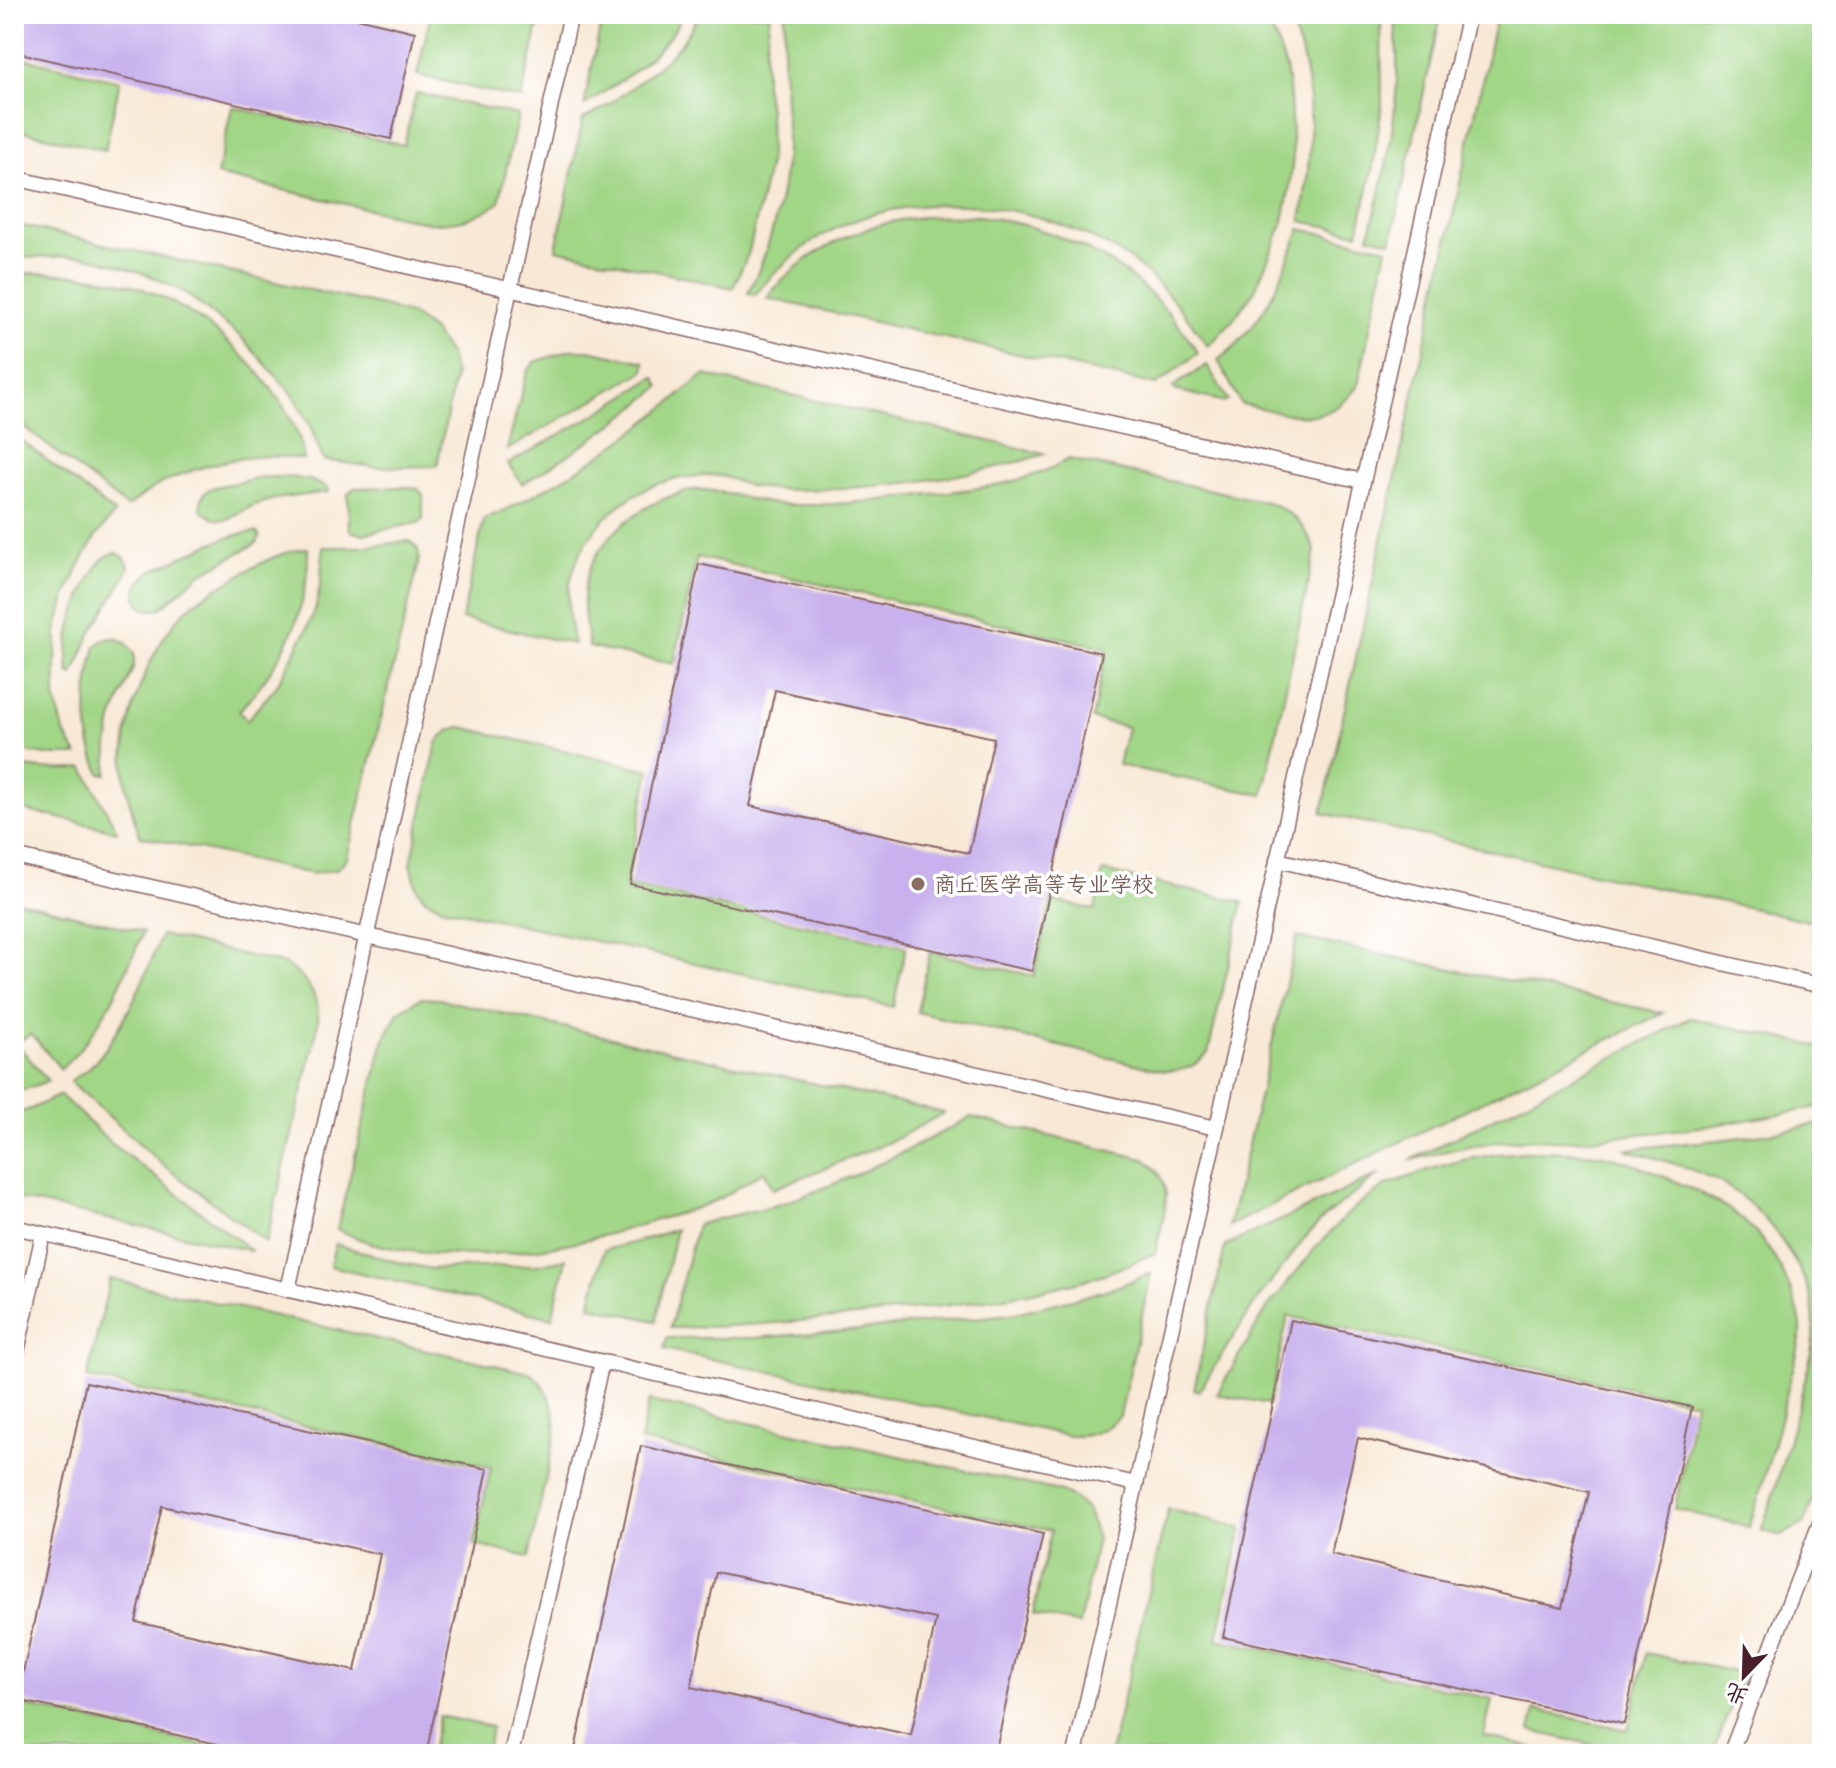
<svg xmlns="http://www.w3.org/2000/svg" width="1836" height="1768" font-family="Pangolin,'LXGW WenKai TC',sans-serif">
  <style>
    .green { fill: #a2d687; stroke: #767a59; stroke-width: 2 }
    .building { fill: #c8b1ed; fill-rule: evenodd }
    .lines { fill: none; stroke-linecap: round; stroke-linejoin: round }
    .service-casing { stroke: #876667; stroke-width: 17 }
    .service { stroke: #fff; stroke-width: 14 }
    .education-dot { fill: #8d6e63; stroke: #fff; stroke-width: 3 }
    .labels { text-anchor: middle; stroke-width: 7; stroke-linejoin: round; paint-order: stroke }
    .education-label { font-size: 22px; fill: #785e54; stroke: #fff; text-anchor: start }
  </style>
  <rect width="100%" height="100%" fill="#fff"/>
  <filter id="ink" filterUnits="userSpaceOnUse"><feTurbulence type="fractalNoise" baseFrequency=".0125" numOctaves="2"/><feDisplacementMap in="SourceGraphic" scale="16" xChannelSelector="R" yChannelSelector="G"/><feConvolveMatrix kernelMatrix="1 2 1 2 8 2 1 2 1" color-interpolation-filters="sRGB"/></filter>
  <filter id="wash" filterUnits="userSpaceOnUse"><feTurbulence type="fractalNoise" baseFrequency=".006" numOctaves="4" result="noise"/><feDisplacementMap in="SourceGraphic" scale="32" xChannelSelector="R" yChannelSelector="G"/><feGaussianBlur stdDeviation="1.8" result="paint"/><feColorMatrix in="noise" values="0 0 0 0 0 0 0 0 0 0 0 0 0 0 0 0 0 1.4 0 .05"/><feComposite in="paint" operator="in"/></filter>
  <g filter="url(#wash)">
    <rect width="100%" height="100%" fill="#f8e9d6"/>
    <g class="green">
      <polygon points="431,14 541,14 521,99 417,75"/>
      <path d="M603,14h80c-19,41 -63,68 -99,91z"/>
      <path d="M699,14h71l-5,40v30l4,26 1,49 -21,93 -16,36 -177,-39 27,-130c20,-9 36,-21 53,-35 26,-20 49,-39 63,-70z"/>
      <path d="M785,14h478l12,23 11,31 4,28 3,61 -4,34 -7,35 -27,64 -22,30 -25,26c-23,-33 -49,-67 -82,-89 -87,-57 -216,-74 -308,-19 -24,15 -45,35 -63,57l-7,-2c22,-42 35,-95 38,-143 1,-23 -1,-45 -2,-68 -2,-22 0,-45 1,-68z"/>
      <path d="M1284,14h97l1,91 -9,61 -15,67 -57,-12c10,-57 15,-117 -1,-173 -3,-12 -11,-23 -16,-34z"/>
      <path d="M1394,14h47l-50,227 -22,-5c20,-73 35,-146 25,-222z"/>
      <polygon points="1497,14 1822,14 1822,924 1322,813"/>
      <polygon points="14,56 120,81 105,150 14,129"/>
      <path d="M416,93l102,22 -19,88c-25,16 -40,20 -69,20l-213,-48 15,-68 172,38z"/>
      <path d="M980,216c93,14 168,56 218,137l-42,32 -389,-87c36,-48 98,-76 157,-81 19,-1 38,-1 56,-1z"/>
      <polygon points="14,224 383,306 412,315 433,331 450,356 455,375 437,466 375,467 323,460 309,423 291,392 240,336 184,292 151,276 112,263 83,256 14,258"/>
      <path d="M1300,229l87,19 -29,137c-31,47 -70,28 -117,19l-23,-44c45,-33 63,-80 82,-131z"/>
      <path d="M32,273c36,0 73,3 108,15 64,23 132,85 158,147 3,7 4,16 6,24 -17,-2 -33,-4 -50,-2 -31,2 -68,14 -96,28 -10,6 -21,15 -31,22l-113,-88v-144z"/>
      <polygon points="570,350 589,350 645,362 644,371 507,450 527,372 535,362"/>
      <polygon points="1207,365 1228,400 1225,402 1175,390 1173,387"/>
      <path d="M704,375l341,79c-70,22 -143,32 -217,35 -26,1 -53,2 -79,-3 -10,-3 -19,-8 -29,-10 -9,-2 -21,0 -30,1 -56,4 -109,51 -120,106 -4,21 -1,41 4,61l-112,-25 22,-100c20,-7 37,-17 55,-27 61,-32 113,-73 165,-117z"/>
      <path d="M655,377l5,10c-43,36 -89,68 -138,97l-14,-20 95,-54z"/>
      <polygon points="14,435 115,513 96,536 79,566 65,599 57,628 55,698 64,732 77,755 46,755 14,750"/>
      <path d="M1069,459l201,44c25,11 34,22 45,47l-52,245 -145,-30 9,-38 -35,-8 15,-71 -410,-91 -23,107 -85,-17c-3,-19 -7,-41 -4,-60 7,-44 50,-79 90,-92 5,-2 11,-4 17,-5 33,-2 64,15 96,15 45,1 90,-4 134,-10 52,-6 101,-9 147,-36z"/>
      <path d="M289,477l21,3 18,8 1,4 -54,7 -21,6 -29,15 -10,-1 -13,-8c-6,-25 17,-25 34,-28 7,-1 13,-4 20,-5 11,-1 22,-1 33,-1z"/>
      <polygon points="408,487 418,489 423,495 423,519 421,522 363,534 353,532 349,528 348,494 354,488"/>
      <path d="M256,532l4,4 -3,7 -57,31 -39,34 -6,2 -11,-1c-5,-5 -9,-10 -8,-17 0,-7 8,-15 14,-20 5,-4 11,-5 17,-8 27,-13 58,-30 89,-32z"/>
      <path d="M409,541c14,7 10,19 7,33l-69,284 -10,11 -25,5 -172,-38c-7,-19 -13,-40 -15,-60 -5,-52 25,-132 63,-168 15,-14 35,-23 52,-33 22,-13 42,-24 68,-27 1,66 -26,115 -69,163l8,9 29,-33 30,-56 10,-24 5,-27 2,-33h39z"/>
      <path d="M117,553l7,4 5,9 -3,9 -36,60 -17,40 -4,-2c-2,-15 -1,-30 2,-45 4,-19 18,-50 29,-66 5,-6 9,-8 17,-9z"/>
      <path d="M116,638l10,5 8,10v12l-22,55 -4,25 -1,29h-6c-19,-37 -16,-89 -5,-128l9,-7z"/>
      <path d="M461,727l189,43 -24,115 280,62 -13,60 -452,-100 -17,-9 -7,-10 -6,-24 26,-121c7,-10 13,-14 24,-16z"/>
      <path d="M14,765c24,5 46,6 70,3l33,63 -103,-23z"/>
      <path d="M1103,871l140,31 -35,151c-15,15 -23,18 -44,18l-247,-59 13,-60 104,24 17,-76 44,10z"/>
      <path d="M14,900l129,32c-21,50 -42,100 -82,137l-30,-35 -15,9 32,38 -34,12z"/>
      <path d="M161,935l123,29c17,10 34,28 34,50 1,6 -1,14 -2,20l-50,208 -103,-77 -93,-84c7,-5 15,-9 21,-15 28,-27 57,-94 70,-131z"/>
      <polygon points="1297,937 1663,1013 1229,1226"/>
      <path d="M421,998l18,1 505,114 -52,28 -119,48 -9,-18c-14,8 -27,18 -42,26 -22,12 -50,18 -75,26 -87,27 -186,45 -276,20 -12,-3 -23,-9 -34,-14l47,-190 15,-28z"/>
      <path d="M1690,1018l132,29v59c-82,17 -166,28 -249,34 -15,1 -29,-1 -43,-1 -41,2 -82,10 -121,22z"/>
      <polygon points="60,1095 111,1143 252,1251 14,1198 14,1114 31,1109"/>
      <path d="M971,1117l173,42c36,23 18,59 11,94 -19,8 -37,17 -57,23 -56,17 -115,25 -173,32 -85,11 -169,18 -255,20l27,-103c29,-10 60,-13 89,-23 65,-22 125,-53 185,-85z"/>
      <path d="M1822,1123v351l-18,49 -23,13 -20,-6c13,-32 21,-65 30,-99 10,-39 26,-80 22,-120 -5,-44 -49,-101 -85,-124 -26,-17 -73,-29 -103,-38 66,-6 132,-11 197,-26z"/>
      <path d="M1540,1151c22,1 46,1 67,5 20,4 39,13 58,21 58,24 94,44 121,103 7,14 13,30 15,46 1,15 -7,39 -11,54 -12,49 -25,98 -41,147l-74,-18 20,-107 -407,-86 -19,88 -52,-10 49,-84 52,-65 34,-35 33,-24 43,-16 35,-10 35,-6z"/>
      <polygon points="1380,1174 1325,1216 1303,1240 1255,1303 1199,1391 1194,1390 1225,1246"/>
      <polygon points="676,1229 656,1321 590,1306 604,1250 643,1240"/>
      <polygon points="335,1244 397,1262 431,1269 536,1265 566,1259 552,1318 330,1266"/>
      <path d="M1151,1273l-31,143c-15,15 -29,21 -50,20l-406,-87 3,-11h85l107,-8 152,-16 74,-18 34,-10z"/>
      <path d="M110,1279l420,94c20,15 24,33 26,57l-27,127 -55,-12 17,-78 -404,-89z"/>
      <polygon points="649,1401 1059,1491 1074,1498 1088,1511 1097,1539 1079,1625 1033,1615 1051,1531 640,1441"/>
      <polygon points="1168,1509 1242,1528 1217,1639 1492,1699 1484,1736 1560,1754 1110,1754"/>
      <polygon points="1646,1653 1744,1674 1712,1754 1636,1754 1530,1731 1535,1710 1628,1730"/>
      <polygon points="14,1703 243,1754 14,1754"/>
      <polygon points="439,1716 492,1727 486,1754 431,1754"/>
    </g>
    <g id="blocks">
      <g class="building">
        <polygon points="14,14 341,14 415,32 391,139 14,52"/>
        <path d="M699,564l403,89 -70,318 -402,-87zM775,690l219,48 -25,115 -219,-47z"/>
        <path d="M1291,1320l401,87 -68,317 -401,-87zM1358,1438l231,54 -27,116 -231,-54z"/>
        <path d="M86,1382l402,87 -62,285h-163l-246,-54zM162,1506l218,48 -25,117 -219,-49z"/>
        <path d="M641,1446l402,88 -48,220h-421zM716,1572l220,47 -25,116 -220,-48z"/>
      </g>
    </g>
  </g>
  <g filter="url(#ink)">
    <use href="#blocks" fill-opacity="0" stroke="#876667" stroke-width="2"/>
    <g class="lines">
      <defs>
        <g id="service">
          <polyline points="14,178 1363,481"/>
          <polyline points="14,856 1216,1128"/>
          <polyline points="1277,860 1822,986"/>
          <polyline points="14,1227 1136,1484"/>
          <polyline points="288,1290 571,14"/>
          <polyline points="14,1365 43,1234"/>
          <polyline points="511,1754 602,1362"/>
          <polyline points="1075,1754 1469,14"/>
          <polyline points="1730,1754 1822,1518"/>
        </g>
      </defs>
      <use href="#service" class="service-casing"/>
      <use href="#service" class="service"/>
    </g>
  </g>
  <circle class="education-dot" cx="918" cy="884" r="8"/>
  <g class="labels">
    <g class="education-label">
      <text x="934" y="892">商丘医学高等专业学校</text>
    </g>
  </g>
  <rect width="1836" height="1768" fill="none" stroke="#fff" stroke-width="48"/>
  <g transform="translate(1744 1676) rotate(203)" stroke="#ffffff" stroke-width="6" paint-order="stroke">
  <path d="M0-6L14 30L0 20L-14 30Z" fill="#4a1f2b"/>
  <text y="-12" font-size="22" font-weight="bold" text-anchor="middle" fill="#4a1f2b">北</text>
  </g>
</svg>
